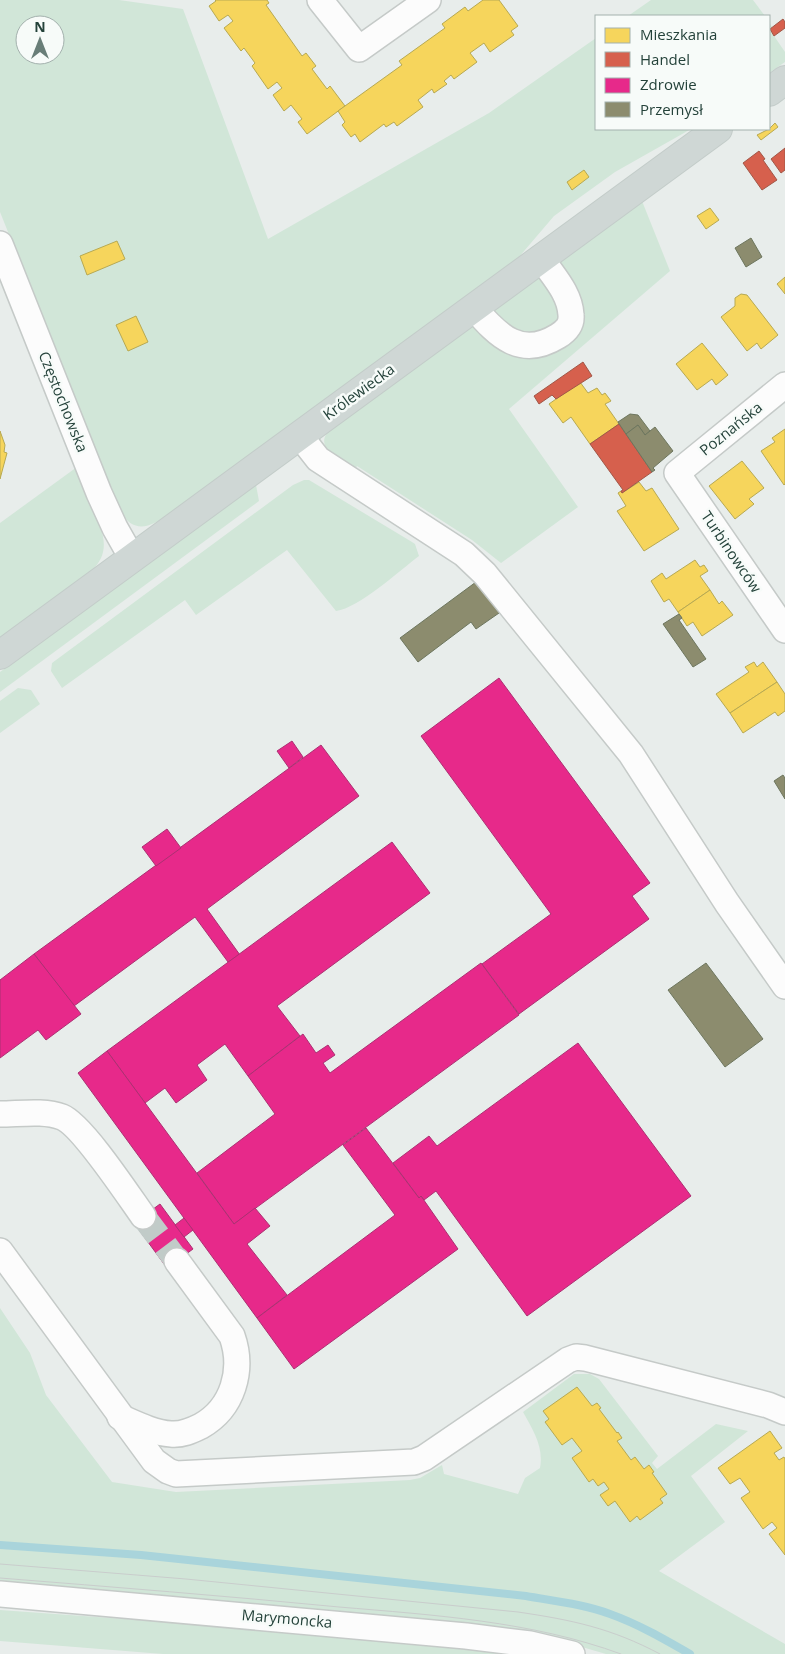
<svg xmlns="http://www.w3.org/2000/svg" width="785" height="1654" font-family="'Open Sans',sans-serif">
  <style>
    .green { fill: #d1e6d8; fill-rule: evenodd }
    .homes { fill: #f6d55c; stroke: #b7a952 }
    .shops { fill: #d6604d; stroke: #a15747 }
    .health { fill: #e7298a; stroke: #ac3072 }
    .industry { fill: #8c8c6e; stroke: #6d765e }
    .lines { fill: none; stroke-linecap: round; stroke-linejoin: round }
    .stream { stroke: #a9d4db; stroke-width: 8 }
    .minor-tunnel { stroke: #c1cbc8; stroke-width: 25; stroke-dasharray: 25 12; stroke-linecap: butt }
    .minor-casing { stroke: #c5cac8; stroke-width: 28 }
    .major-casing { stroke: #c3ccc9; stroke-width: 30 }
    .minor { stroke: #fcfcfc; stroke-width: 25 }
    .major { stroke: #cfd7d5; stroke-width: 28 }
    .tram { stroke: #c9cdcc; stroke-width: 1 }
    .labels { text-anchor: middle; stroke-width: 5; stroke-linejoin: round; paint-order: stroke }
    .street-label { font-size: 15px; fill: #24423a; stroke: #f7fbf9 }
  </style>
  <rect width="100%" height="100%" fill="#e8edeb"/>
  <g class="green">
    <path d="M0,0h119l64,9 85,230 221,-126 107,-75v91h95l-76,43 -61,44 -35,41 -350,257c-18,13 -35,21 -49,-3l-120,-299zM25,25h30v30h-30z"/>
    <polygon points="651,0 753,0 765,16 628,16"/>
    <polygon points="769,22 772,27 770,30 785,52 785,62 769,73"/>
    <path d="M642,201l28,70 -161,138 69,98 -77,56 -29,-23 -115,-74 -2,3c-11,-7 -43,-21 -26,-38z"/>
    <path d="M77,467c5,14 11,27 16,41 10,25 20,44 -4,65l-89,65v-115z"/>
    <path d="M304,480h5l103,62 3,2 4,12c-20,15 -60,52 -83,55l-49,-61 -91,65 -11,-15 -123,88 -11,-17 1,-8 241,-178z"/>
    <polygon points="256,485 259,501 0,692 0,672"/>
    <polygon points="18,688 31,690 40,704 0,733 0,701"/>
    <path d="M0,1308l30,45 16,42 66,87 64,10 234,-12 10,-2 22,-13 2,9 74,20 7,-16 15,-10c4,-21 -7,-38 -17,-56l51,-38h16l9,5 59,77 -6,7 5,6 59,-45 32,7 -57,45 34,46 -66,49 126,73v10h-179l-62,-18 -544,-52z"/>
    <polygon points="0,1610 373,1637 516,1654 163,1654 0,1641"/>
  </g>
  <g class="homes">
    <polygon points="215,0 267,0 269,3 266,5 302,56 306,53 316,66 312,69 327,89 330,86 345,106 307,134 298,122 302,119 291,105 284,111 273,95 282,88 277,82 268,89 252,66 255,63 244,48 241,51 224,28 233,21 228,15 219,21 209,6 216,1"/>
    <polygon points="483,0 499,0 518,26 511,31 514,35 490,52 484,43 470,53 477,62 454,79 451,75 444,81 447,84 434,93 432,89 418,100 423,107 397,126 394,122 386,127 384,124 360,142 355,134 351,137 342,125 345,122 338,111 402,65 399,61 445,28 442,24 465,7 468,11"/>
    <polygon points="775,123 778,127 761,140 757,135 769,129"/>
    <polygon points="584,170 589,177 572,190 567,182"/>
    <polygon points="710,208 719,220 706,229 697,216"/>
    <polygon points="117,241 125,259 87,275 80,256"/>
    <polygon points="785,277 785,294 777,284"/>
    <polygon points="741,294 747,295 778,335 761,349 757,343 747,351 721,317 735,306 735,298"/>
    <polygon points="136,316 148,342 128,351 116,325"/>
    <polygon points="702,343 728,375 716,385 712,379 697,390 676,364"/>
    <polygon points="580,382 588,393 597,388 602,395 605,393 611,401 605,404 619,424 590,444 571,417 563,423 549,404"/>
    <polygon points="785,429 785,484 784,485 761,451 775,442 772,438"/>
    <polygon points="0,431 5,445 4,452 7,453 0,479"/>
    <polygon points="742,461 764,488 749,499 754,504 735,519 709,486"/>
    <polygon points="639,482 646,491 652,488 679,529 644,551 617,511 626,506 618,493 621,491 622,493"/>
    <polygon points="695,560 700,567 704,565 708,571 700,576 710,590 678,612 669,599 664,602 651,581 662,573 666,579"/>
    <polygon points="710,590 719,604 722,601 733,615 702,636 693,622 687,626 678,612"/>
    <polygon points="754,662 757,667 763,662 777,682 730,713 716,694 749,672 745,667"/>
    <polygon points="777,682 785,694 785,711 778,716 775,712 743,733 730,713"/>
    <polygon points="577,1387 592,1406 597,1403 601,1408 599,1409 617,1433 618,1432 622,1438 617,1441 631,1460 635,1457 644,1469 649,1465 654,1472 652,1473 667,1494 660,1499 663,1503 640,1520 637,1516 630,1522 615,1501 608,1506 600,1495 609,1489 604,1482 598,1486 593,1479 589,1482 572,1458 582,1451 572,1438 562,1445 545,1422 549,1419 543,1411"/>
    <polygon points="770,1431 782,1448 774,1453 779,1460 784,1457 785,1459 785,1555 769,1534 777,1528 772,1522 763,1529 741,1498 750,1492 740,1478 730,1484 718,1468"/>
  </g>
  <g class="shops">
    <polygon points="783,19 785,22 785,28 774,36 770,29"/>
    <polygon points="785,148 785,170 781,173 771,159"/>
    <polygon points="759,151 765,159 763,160 777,180 762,190 743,163"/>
    <polygon points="583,362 592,376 556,399 552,395 539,404 534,396"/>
    <polygon points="619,424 652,472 622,493 621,491 623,490 590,444"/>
  </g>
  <g class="health">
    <polygon points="499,678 650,883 632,896 649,919 519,1014 482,964 551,914 421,736"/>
    <polygon points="292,741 303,757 289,768 277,751"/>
    <polygon points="321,745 359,796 207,909 240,955 228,962 195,917 74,1006 34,954"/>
    <polygon points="167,829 181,848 156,866 142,847"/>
    <polygon points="392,842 430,893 277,1006 300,1036 248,1076 225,1044 197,1065 207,1080 176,1103 165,1088 145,1103 107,1051"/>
    <polygon points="34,954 81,1014 46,1040 38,1030 0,1058 0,980"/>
    <polygon points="481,963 519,1015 234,1224 197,1173 275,1114 248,1076 303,1034 316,1053 328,1045 335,1055 323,1063 330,1073"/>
    <polygon points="578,1043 691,1196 527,1316 436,1191 424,1200 421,1196 419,1198 393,1163 429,1136 437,1146"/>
    <polygon points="107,1051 234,1224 255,1208 270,1226 247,1244 287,1295 257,1318 78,1073"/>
    <polygon points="366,1128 419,1198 421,1196 458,1249 294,1369 257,1318 395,1215 343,1145"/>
    <polygon points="160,1204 193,1249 167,1268 134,1223"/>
    <polygon points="184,1218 193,1230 184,1237 175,1225"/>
  </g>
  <g class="industry">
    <polygon points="751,238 762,257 746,267 735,248"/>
    <polygon points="630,414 638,415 650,431 645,435 638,425 626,434 618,422"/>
    <polygon points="638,425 645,435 655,427 673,451 653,468 655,470 652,472 626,434"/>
    <polygon points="476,582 499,613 476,629 471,622 418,662 400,638"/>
    <polygon points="679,614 682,618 679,620 706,659 693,667 663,624"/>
    <polygon points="783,775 785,778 785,799 774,781"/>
    <polygon points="706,963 763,1039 725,1067 668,990"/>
  </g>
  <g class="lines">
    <path class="stream" d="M0,1545l141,10 385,41c28,5 57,8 84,18 28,10 54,25 80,40"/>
    <polyline class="minor-tunnel" points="143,1216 177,1261"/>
    <defs>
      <g id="minor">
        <polyline points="320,0 359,49 428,0"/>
        <polyline points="0,244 99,493 115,528 132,558"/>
        <path d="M474,308c24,28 47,51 84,28 8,-5 14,-11 13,-21 -1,-22 -18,-39 -30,-57"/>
        <polyline points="785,385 677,473 785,630"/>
        <polyline points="300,436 318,459 464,554 485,574 631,754 727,903 785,986"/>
        <path d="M0,1114c19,0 44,-4 62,3 20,8 66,78 81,99"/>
        <polyline points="0,1251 154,1461 168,1471 176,1474 414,1462 424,1458 568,1360 576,1357 585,1358 768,1405 785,1412"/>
        <path d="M120,1417c16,7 34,16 51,17 11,1 20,-3 30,-8 32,-18 43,-56 31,-90l-55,-75"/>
        <polyline points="0,1594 466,1636 530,1644 572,1654"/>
      </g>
      <g id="major">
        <polyline points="769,92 785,80"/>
        <polyline points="0,655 718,129"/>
      </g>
    </defs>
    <use href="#minor" class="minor-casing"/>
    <use href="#major" class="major-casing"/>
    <use href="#minor" class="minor"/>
    <use href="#major" class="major"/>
    <g class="tram">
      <path d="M0,1564l186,15 332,33c54,8 93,16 142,42"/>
      <path d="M0,1578c113,9 226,18 339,29 94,8 192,14 282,47"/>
    </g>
  </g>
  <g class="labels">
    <g class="street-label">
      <text transform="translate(359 392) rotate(-36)" y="5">Królewiecka</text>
      <text transform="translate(63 402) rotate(68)" y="5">Częstochowska</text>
      <text transform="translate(731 429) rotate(-39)" y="5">Poznańska</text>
      <text transform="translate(731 552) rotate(56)" y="5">Turbinowców</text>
      <text transform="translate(287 1619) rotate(5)" y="5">Marymoncka</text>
    </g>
  </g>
  <rect x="595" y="15" width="175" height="115" fill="#f7fbf9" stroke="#a3b1ad"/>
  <rect x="605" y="28" width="25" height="15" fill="#f6d55c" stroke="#a3b1ad"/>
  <text x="640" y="40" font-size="15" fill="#24423a">Mieszkania</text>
  <rect x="605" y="52" width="25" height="15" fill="#d6604d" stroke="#a3b1ad"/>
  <text x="640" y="65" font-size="15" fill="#24423a">Handel</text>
  <rect x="605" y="78" width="25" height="15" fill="#e7298a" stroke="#a3b1ad"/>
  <text x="640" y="90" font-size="15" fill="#24423a">Zdrowie</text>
  <rect x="605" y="102" width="25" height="15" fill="#8c8c6e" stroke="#a3b1ad"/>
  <text x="640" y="115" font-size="15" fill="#24423a">Przemysł</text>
  <g transform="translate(40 40)"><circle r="24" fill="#f7fbf9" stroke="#a3b1ad"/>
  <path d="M0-4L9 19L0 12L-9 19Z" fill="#697e78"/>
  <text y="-8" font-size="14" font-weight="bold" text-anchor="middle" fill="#24423a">N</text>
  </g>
</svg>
